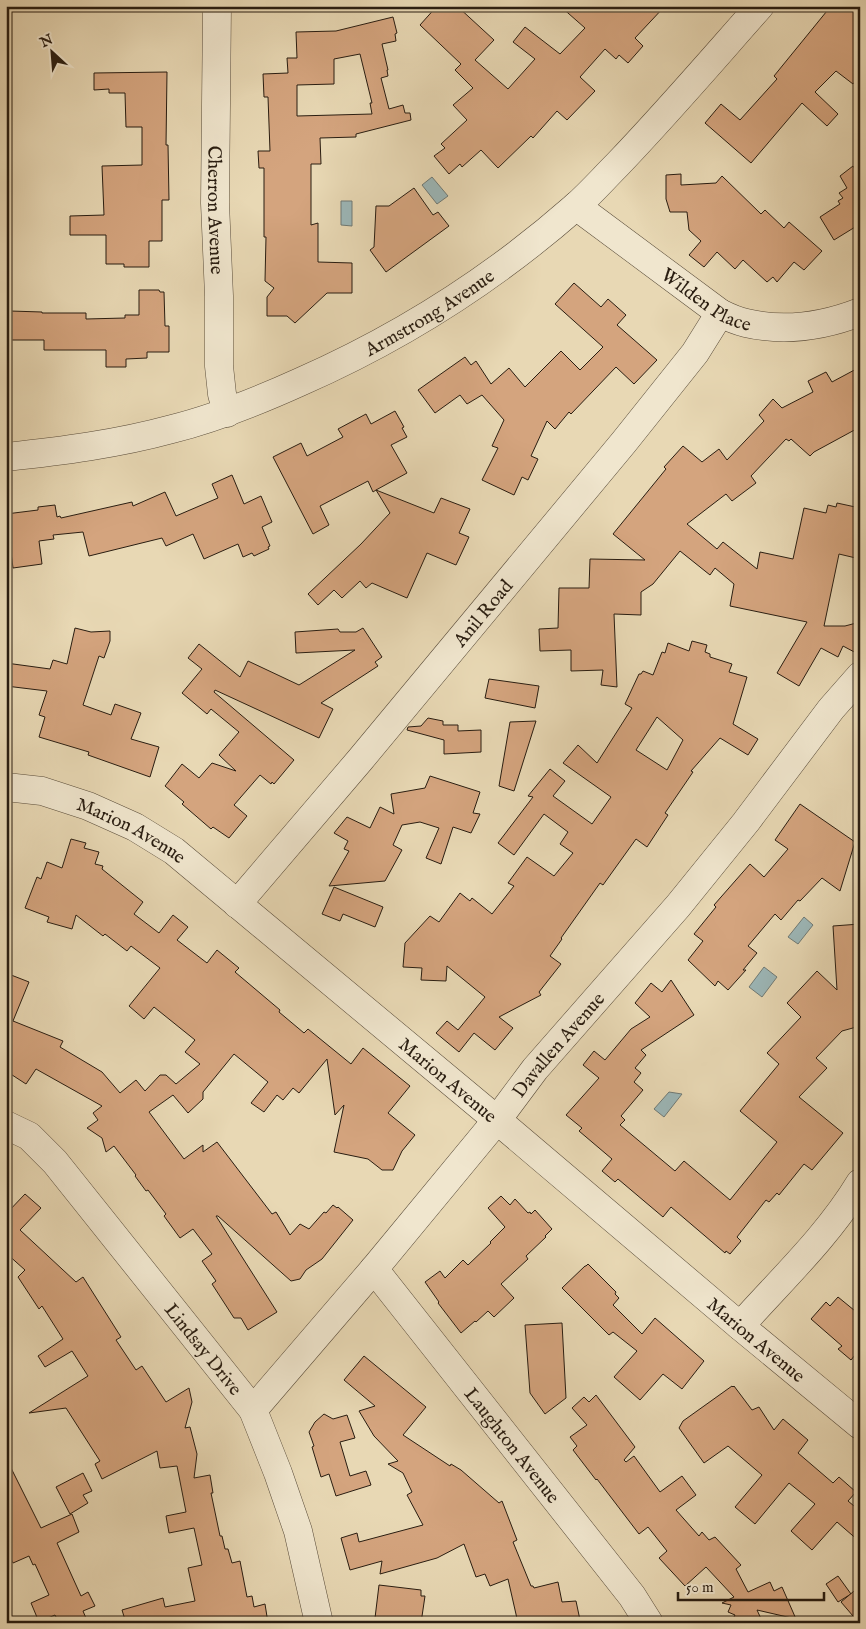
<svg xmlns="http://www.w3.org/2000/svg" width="866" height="1629" font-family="'IM FELL English',serif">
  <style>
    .water { fill: #9cb7b8; stroke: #6e7975 }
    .building { fill: #d4a47e; stroke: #291d11; fill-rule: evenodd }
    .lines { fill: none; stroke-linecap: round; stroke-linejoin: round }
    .minor-casing { stroke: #594c3a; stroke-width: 29 }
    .minor { stroke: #f0e6ce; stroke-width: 28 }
    .labels { text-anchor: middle; stroke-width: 4; stroke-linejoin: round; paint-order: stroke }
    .street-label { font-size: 19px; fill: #291d11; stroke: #f0e6ce }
  </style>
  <rect width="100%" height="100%" fill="#e8d8b4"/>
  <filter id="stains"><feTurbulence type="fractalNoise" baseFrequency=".004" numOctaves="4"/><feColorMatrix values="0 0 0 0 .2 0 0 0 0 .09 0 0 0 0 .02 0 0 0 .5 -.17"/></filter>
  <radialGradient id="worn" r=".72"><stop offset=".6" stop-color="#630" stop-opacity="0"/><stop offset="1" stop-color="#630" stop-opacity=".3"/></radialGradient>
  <g class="water">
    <polygon points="432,177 448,196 437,204 422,185"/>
    <polygon points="341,201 352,201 352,226 341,225"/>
    <polygon points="804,917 813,925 798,944 788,937"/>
    <polygon points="764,967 777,977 762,997 749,987"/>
    <polygon points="669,1092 682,1094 664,1117 654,1109"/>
  </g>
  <g class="building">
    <polygon points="437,6 457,6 494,40 475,60 508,89 535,59 513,42 525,27 560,54 585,28 560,6 665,6 635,38 643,46 628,63 619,55 616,59 605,49 580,77 595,91 567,120 557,111 533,138 531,136 498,168 481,150 462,167 460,164 449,174 434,156 445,148 441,144 467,120 453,105 473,88 455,70 461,64 420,25"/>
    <polygon points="831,6 860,6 860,76 853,84 836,71 815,92 838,114 827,126 802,103 751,163 705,123 721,104 740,120 777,79 774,76"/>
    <path d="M393,17l4,16 -2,1 1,7 -14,3 6,26h-1l1,6 -7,2 8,31 14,-4 2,8h5l1,7 -55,14v3l-36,1 1,26h-10v61l7,-2v39l34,1v30h-25l-32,30 -8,-7h-20v-19l7,-9 -9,-7 1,-44h-2v-69h-5l-1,-17h12l-2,-54h-4l-1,-23 25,-1 -1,-15h10l-1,-26 40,-1zM360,54l12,49h-2l2,11 -75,2v-31l37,-1v-25z"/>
    <polygon points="167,72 166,145 168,145 169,200 162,200 162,241 149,241 149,267 124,267 124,264 106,264 106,235 70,235 70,216 104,215 102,166 142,165 142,127 126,127 125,93 109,93 109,89 94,90 94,73"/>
    <polygon points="853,166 860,176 860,224 834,240 820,217 840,204 838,201 843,198 839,193 847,188 840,176"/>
    <polygon points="681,174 681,185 716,183 722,176 761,214 765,210 784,228 789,222 822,251 804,270 794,262 777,282 773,277 767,282 743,260 735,269 717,252 704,267 689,255 701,241 689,230 687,212 670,212 666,199 666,175"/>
    <polygon points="414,188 433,215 438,212 449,226 386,272 370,250 374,247 376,206 389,206"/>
    <polygon points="574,283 601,307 608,299 626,315 617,325 657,360 634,384 616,367 571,414 569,412 555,429 547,421 531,456 538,459 528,480 522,477 514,495 482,480 498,448 492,446 504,420 482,395 467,404 460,395 435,413 418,390 465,357 471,365 476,361 491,384 509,368 525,387 561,351 580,370 603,347 555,304"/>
    <polygon points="139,290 159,290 160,292 164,292 165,326 169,326 169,352 147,352 147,358 126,359 126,367 106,367 106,350 44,350 44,340 10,340 10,311 42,312 42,313 86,313 86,319 125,318 125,315 139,315"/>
    <polygon points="860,367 860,427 814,452 810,456 791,439 789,441 786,439 751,476 756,483 732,501 726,494 687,524 717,549 723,542 757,569 760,552 793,559 804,508 826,513 828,505 836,507 837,503 860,508 860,559 839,554 824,626 845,626 860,622 860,655 843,646 838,657 821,648 799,686 777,673 807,622 730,606 734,584 715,568 710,575 680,551 653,584 641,592 641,615 614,614 617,687 601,685 603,670 571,671 571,650 540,651 539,629 558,628 559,588 589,588 590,559 645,560 613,534 666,469 664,467 683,446 702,462 719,449 727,460 764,421 759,415 773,399 782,408 813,392 808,381 826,372 832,382"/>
    <polygon points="395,411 404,427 402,428 407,437 391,445 407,473 376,490 434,513 441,498 470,509 459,533 469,537 456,565 427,553 407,598 372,583 366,588 360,581 342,598 334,590 318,605 308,594 361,544 390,513 376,490 373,492 368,481 320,506 329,525 313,534 273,457 301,443 307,456 343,437 338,429 366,414 371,424"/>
    <polygon points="232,475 244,504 261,496 272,522 262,527 270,546 268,547 269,549 254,556 252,553 243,557 238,544 204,559 193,534 166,546 162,538 89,556 83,532 53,535 54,539 39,541 42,564 13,568 6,514 38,510 38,507 55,505 57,517 60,516 61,518 132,502 133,506 165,492 176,516 218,498 212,484"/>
    <polygon points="75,628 91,632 110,631 110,641 104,658 99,656 83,705 111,715 115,704 141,713 131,739 159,747 150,777 88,755 89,752 39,737 45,717 39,715 47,691 6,686 6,663 50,669 53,660 67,664"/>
    <polygon points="363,628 382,657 375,662 378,666 321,703 333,709 319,738 215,690 214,692 294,760 274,784 272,782 271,784 260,775 234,805 247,816 229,838 213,827 211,829 182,804 184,802 165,786 182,764 199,778 212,763 236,771 219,755 239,732 211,709 207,714 182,693 202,669 188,658 199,644 240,677 248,661 299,685 355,650 296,653 295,632 338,629 340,632 356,632"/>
    <path d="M692,641l15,4 -2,7 5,2v3l22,7 -3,8 18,5 -14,47 25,15 -10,16 -28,-17 -29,33 2,1 -28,41 3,2 -21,32 -11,-8 -33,46 -3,-2 -39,55 1,1 -12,17 11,8 -22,28 2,3 -42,22 14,11 -18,22 -21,-17 -15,19 -23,-19 11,-12 11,9 27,-33 -38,-31 -1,15 -25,-1 1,-12 -19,-1 2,-24 25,-27 9,6 21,-29 10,8 2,-3 20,16 22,-28 -6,-3 19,-26 27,19 19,-23 -13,-9 8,-12 -24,-18 -30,41 -16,-12 35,-46 -5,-1 22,-27 15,12 -12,15 39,28 19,-27 -48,-34 15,-18 19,18 35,-55 -7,-4 14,-30h2l2,-3 10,4 9,-23 3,1 3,-10 21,8zM657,717l26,23 -16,30 -31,-20z"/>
    <polygon points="489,679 539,686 535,708 485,698"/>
    <polygon points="428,718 443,721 443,725 458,725 458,731 481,730 481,752 444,754 444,740 407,730 408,727 421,726"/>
    <polygon points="536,721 514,791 499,786 510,722"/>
    <polygon points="430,776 480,792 473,813 480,814 471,833 453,827 441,864 426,858 439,828 420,822 402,825 393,845 402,850 385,881 329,886 349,851 344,849 348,841 334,833 347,817 370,828 380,807 394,814 391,794 425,788"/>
    <polygon points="800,804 855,842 840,891 822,878 800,901 798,900 781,920 775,914 748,946 757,953 743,970 746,970 728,990 718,981 715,986 688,960 703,941 694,934 716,907 714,905 750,864 764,877 788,849 775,840"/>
    <polygon points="71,839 86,843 84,848 99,852 95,864 103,866 102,869 143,902 134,914 159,933 173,915 188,927 177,940 207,963 217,950 239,968 235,972 280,1010 279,1012 304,1033 308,1029 351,1064 363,1048 410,1086 388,1113 415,1135 402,1151 393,1170 382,1170 368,1159 334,1152 344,1105 335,1115 327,1059 299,1093 293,1088 283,1100 277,1095 264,1112 251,1103 268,1082 234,1054 203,1092 203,1099 188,1113 173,1095 149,1112 184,1159 203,1145 203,1152 217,1142 272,1214 276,1212 290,1235 300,1224 309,1229 324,1212 326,1213 333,1205 337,1208 338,1207 353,1220 322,1259 306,1270 300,1279 291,1281 218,1216 216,1216 277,1312 248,1330 241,1318 234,1318 212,1284 216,1281 202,1261 212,1254 193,1229 180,1238 164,1216 166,1214 148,1190 146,1191 135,1176 136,1175 114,1146 106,1152 102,1138 87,1128 98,1120 93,1113 102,1106 36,1069 26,1084 6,1071 6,973 29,982 13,1021 63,1041 60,1047 102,1072 120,1093 136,1080 145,1091 160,1075 166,1075 176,1084 200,1064 185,1052 195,1040 154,1007 144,1019 129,1006 160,968 131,946 127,951 105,934 103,936 76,915 72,929 47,922 49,917 25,908 37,877 41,879 47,862 62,868"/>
    <polygon points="334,887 383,907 375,927 343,914 340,921 322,914"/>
    <polygon points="860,924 860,1026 842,1031 816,1058 827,1068 799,1097 843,1133 812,1170 804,1164 779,1195 777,1193 769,1202 766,1200 737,1237 741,1241 730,1254 726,1251 725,1253 671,1207 663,1217 618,1179 615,1182 602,1171 612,1159 579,1131 582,1128 566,1115 599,1078 583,1065 594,1051 605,1060 631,1029 650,1017 635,1003 651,983 662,992 671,980 694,1015 641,1050 646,1055 635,1068 641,1073 634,1082 643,1090 621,1116 625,1120 620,1125 675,1171 684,1161 730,1200 777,1142 740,1111 779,1064 767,1053 801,1017 787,1003 817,971 837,990 833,926"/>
    <polygon points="25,1194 41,1208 20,1230 76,1282 83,1277 121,1337 116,1340 136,1370 142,1366 166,1402 189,1388 192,1402 185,1428 190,1427 197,1454 194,1478 210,1475 213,1493 211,1493 220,1536 222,1536 225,1549 228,1549 232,1563 240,1561 247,1597 252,1596 254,1607 265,1604 268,1623 126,1623 122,1610 163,1598 165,1607 195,1601 188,1568 202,1565 194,1528 169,1533 166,1516 186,1512 177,1466 160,1468 157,1451 102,1479 95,1464 100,1461 66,1408 29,1413 88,1376 72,1351 45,1367 38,1356 63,1339 42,1306 39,1309 18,1277 25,1270 6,1253 6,1214"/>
    <polygon points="501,1196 510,1205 515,1199 528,1213 530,1212 531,1214 535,1210 552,1229 545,1236 546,1237 526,1256 528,1259 501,1284 514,1298 494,1317 488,1311 476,1322 475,1321 461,1333 438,1303 439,1302 425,1282 440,1271 445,1278 463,1260 468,1265 491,1243 490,1242 505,1227 488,1208"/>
    <polygon points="588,1264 616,1292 615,1294 619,1298 613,1305 642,1334 655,1318 704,1361 682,1389 663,1374 640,1400 614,1377 637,1351 613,1332 609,1335 562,1288 585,1266 586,1266"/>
    <polygon points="838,1297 860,1315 860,1349 851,1360 838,1349 842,1346 811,1319 826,1302 830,1306"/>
    <polygon points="562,1323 566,1398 545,1414 530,1393 525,1325"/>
    <polygon points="364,1356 426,1407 403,1435 450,1466 451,1464 461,1470 499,1503 502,1501 517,1540 513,1542 531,1586 533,1586 534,1588 558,1582 562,1602 576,1601 580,1620 567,1623 518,1623 508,1579 490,1586 485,1574 476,1577 464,1544 437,1558 380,1574 382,1561 350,1570 341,1538 357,1533 359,1542 423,1525 407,1495 412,1492 403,1473 388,1464 398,1461 374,1436 359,1411 375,1406 344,1380"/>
    <polygon points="732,1386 733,1387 734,1386 752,1410 759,1407 774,1430 783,1419 808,1440 798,1453 833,1483 839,1477 856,1492 848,1501 860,1511 860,1542 837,1522 812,1550 791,1531 815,1504 789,1483 755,1524 735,1507 762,1475 728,1446 704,1463 679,1428 683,1421"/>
    <polygon points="596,1395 635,1447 624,1460 626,1462 634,1456 660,1492 682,1476 696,1495 676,1510 699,1536 702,1532 709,1540 715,1537 741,1565 736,1569 748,1592 770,1582 774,1591 782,1587 796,1619 757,1610 763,1623 731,1623 735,1615 728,1612 731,1605 722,1603 734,1597 706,1567 685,1586 659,1558 667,1551 648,1527 639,1534 597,1479 596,1480 573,1450 577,1446 570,1437 587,1425 572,1408 584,1397 589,1402"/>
    <polygon points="324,1414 333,1419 347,1415 355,1438 340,1442 350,1476 366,1471 371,1485 336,1496 329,1474 321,1477 312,1447 314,1446 309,1432 315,1422"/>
    <polygon points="6,1458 41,1528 72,1514 79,1532 57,1543 81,1596 88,1592 95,1606 83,1611 88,1623 59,1623 55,1615 39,1622 31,1603 49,1595 35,1564 33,1565 29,1556 13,1563 6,1549"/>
    <polygon points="83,1473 92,1491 83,1495 88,1503 70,1514 56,1487"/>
    <polygon points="838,1576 851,1594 838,1602 826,1584"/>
    <polygon points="379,1585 421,1590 421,1596 425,1596 421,1623 384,1623 385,1619 375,1618"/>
    <polygon points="860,1586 860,1623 859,1623 841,1602"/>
  </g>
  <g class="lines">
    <defs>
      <g id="minor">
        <path id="s1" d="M217,6l-2,197 4,93v70l3,28 5,19"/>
        <path id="s2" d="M576,206l144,107c8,4 17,8 26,10 38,9 78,3 114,-11"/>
        <path id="s3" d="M6,457c56,-6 111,-13 166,-28 44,-11 86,-28 128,-47 100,-44 193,-103 275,-175 15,-13 28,-28 42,-42 49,-51 96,-106 143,-159"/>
        <path id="s4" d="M6,787l36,4 46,15 47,21 39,24 323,269 243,206 120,99"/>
        <path id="s5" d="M237,904l123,-144 264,-318 71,-89 25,-40"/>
        <path id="s6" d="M6,1125l23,11 26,26 198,248 25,63 20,58 21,92"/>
        <path id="s7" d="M374,1269l258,327 17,27"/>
        <path d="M740,1326c41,-46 88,-90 120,-143"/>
        <path id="s8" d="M253,1410l121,-141 123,-149 38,-51 143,-163 68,-84 85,-113 29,-33"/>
      </g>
    </defs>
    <use href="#minor" class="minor-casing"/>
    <use href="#minor" class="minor"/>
  </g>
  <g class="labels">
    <g class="street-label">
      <text dy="7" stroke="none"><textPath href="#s1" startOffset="204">Cherron Avenue</textPath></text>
      <text dy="7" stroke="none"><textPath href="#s2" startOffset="161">Wilden Place</textPath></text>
      <text dy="7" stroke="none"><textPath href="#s3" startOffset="452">Armstrong Avenue</textPath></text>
      <text dy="7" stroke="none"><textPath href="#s5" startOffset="381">Anil Road</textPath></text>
      <text dy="7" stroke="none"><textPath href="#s4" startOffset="134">Marion Avenue</textPath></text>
      <text dy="7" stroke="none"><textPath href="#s8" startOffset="476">Davallen Avenue</textPath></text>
      <text dy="7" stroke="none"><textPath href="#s4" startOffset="539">Marion Avenue</textPath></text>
      <text dy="7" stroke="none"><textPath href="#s4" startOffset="942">Marion Avenue</textPath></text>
      <text dy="7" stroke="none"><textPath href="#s6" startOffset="301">Lindsay Drive</textPath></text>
      <text dy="7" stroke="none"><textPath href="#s7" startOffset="224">Laughton Avenue</textPath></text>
    </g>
  </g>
  <rect width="866" height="1629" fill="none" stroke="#e8d8b4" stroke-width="25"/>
  <rect x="8" y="8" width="851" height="1614" fill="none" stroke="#291d11" stroke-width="2.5"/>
  <rect x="12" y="12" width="841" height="1604" fill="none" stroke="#291d11"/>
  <g transform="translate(52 52) rotate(334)" stroke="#f0e6ce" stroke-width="4" paint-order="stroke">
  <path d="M0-4L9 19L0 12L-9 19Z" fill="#291d11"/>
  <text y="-8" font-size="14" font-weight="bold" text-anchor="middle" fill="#291d11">N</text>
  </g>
  <path d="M678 1592v8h146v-8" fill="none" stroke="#291d11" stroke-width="2.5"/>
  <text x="686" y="1592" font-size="15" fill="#291d11" stroke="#f0e6ce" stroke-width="4" paint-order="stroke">50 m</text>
  <rect width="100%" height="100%" filter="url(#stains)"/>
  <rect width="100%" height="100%" fill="url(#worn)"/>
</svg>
